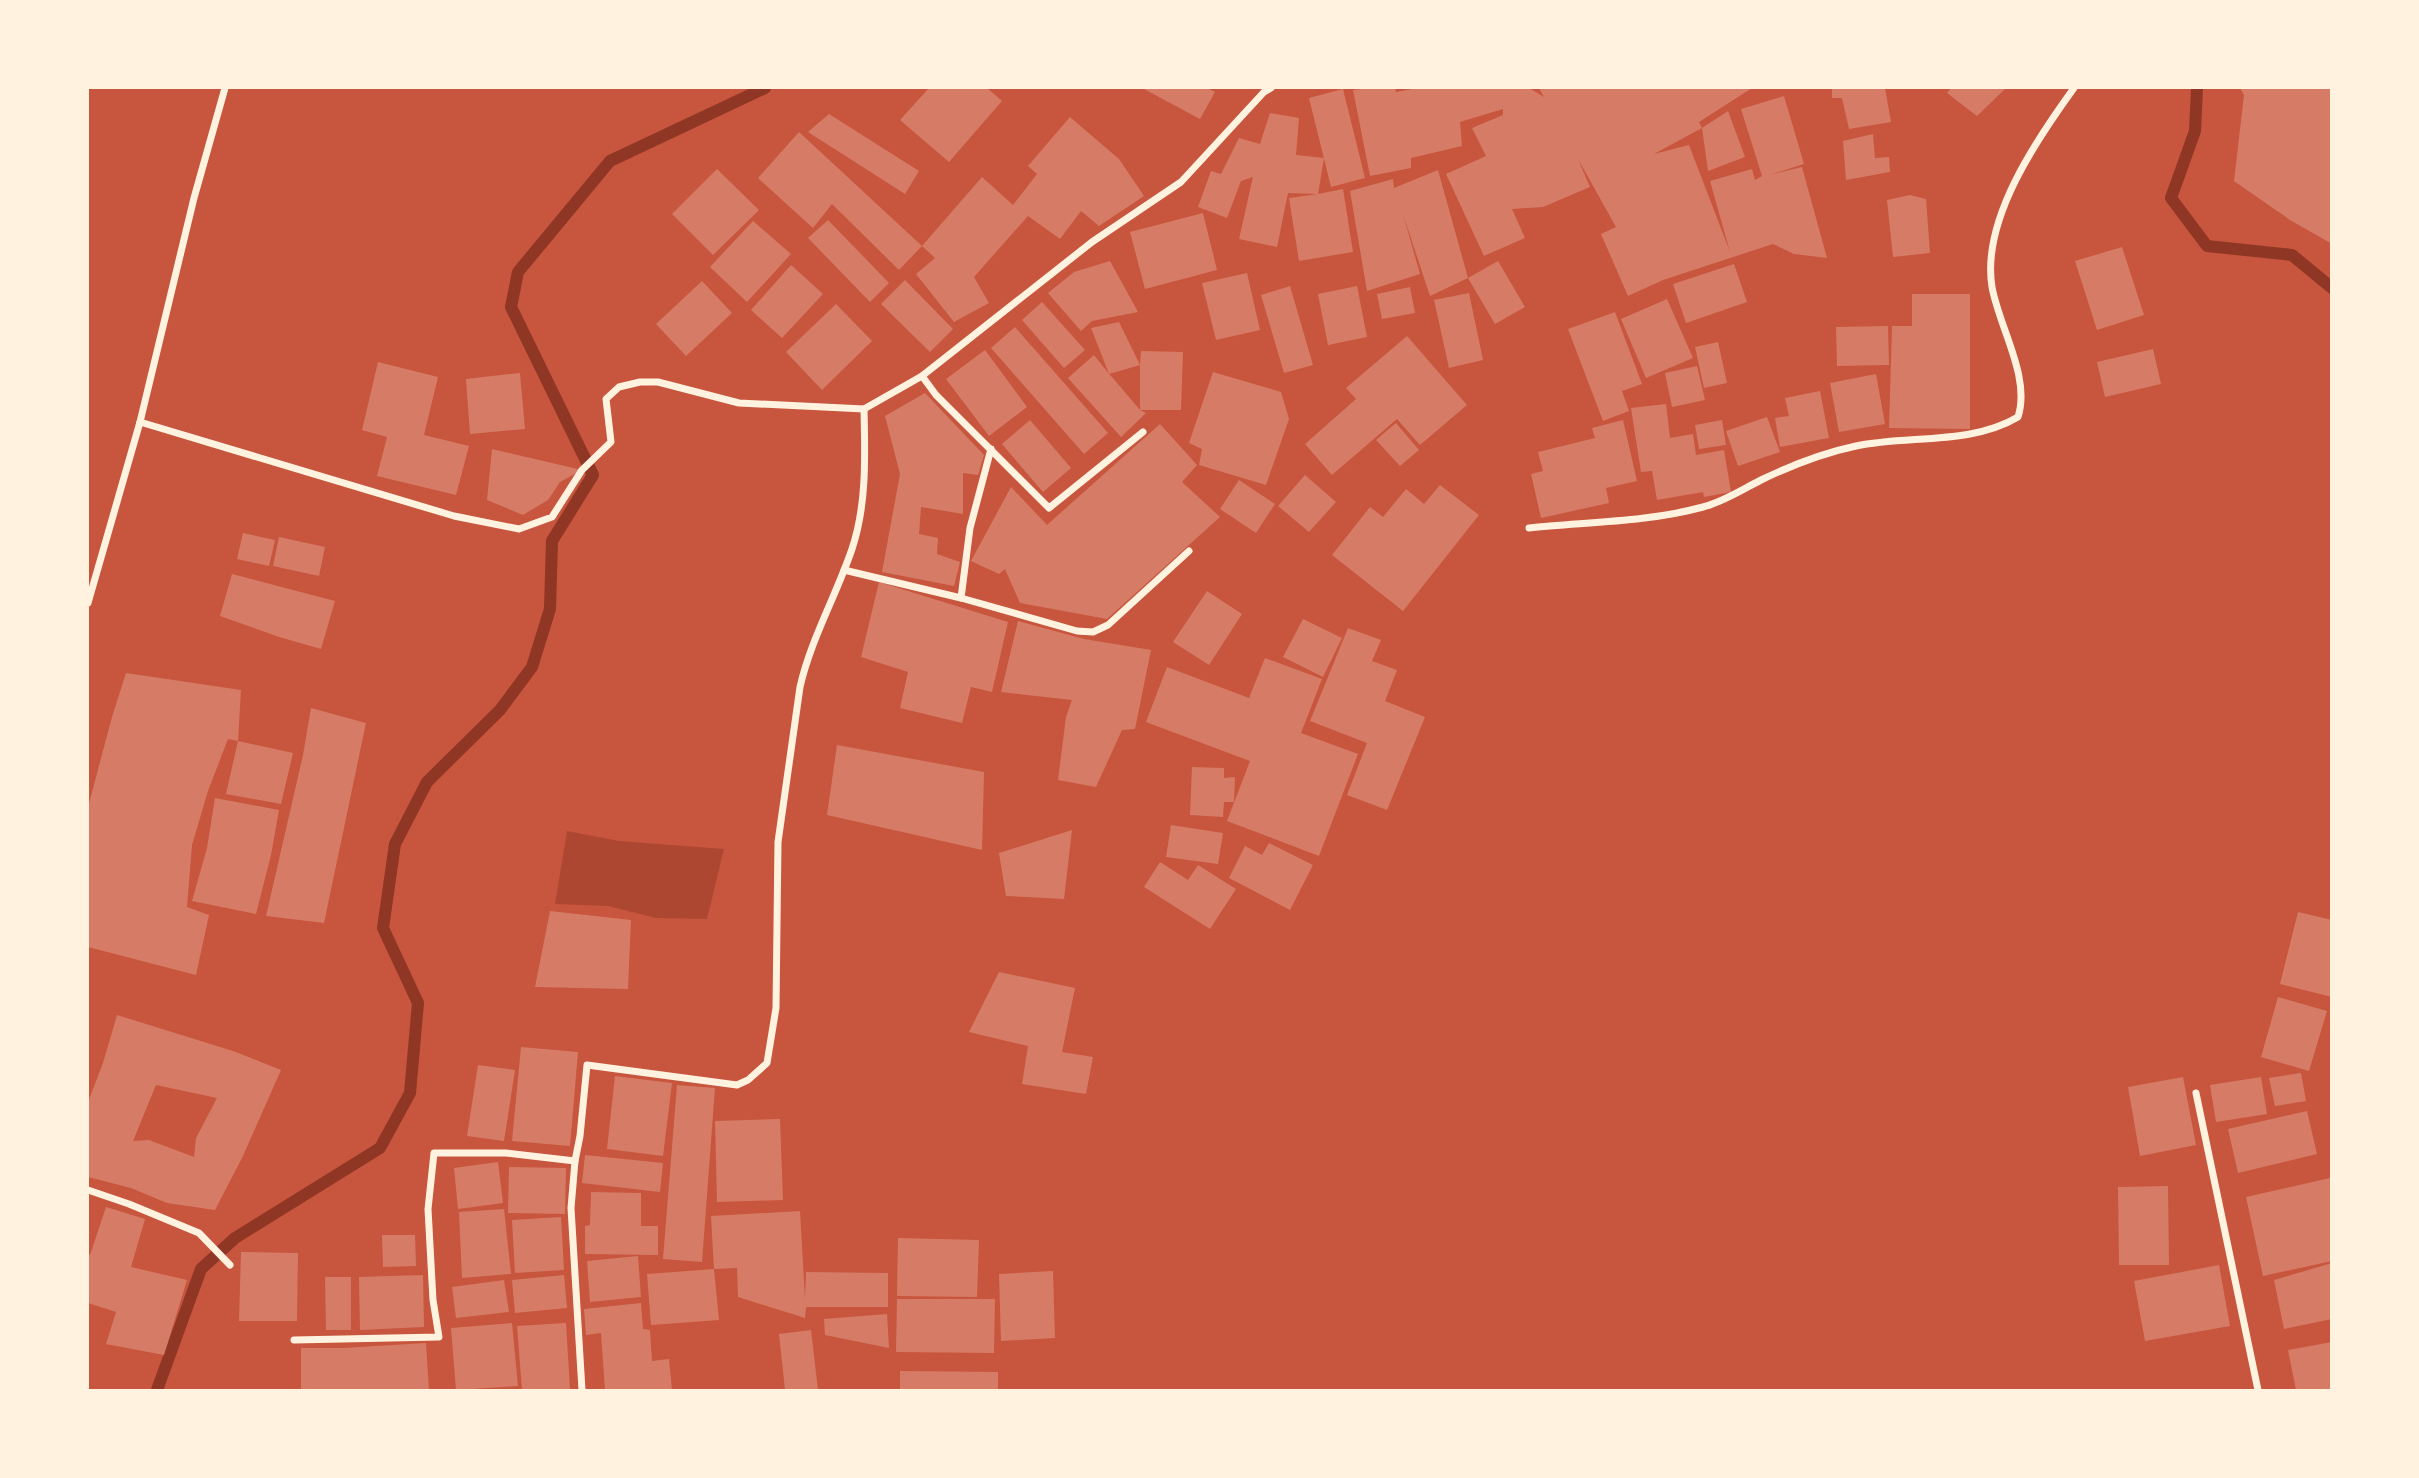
<svg xmlns="http://www.w3.org/2000/svg" width="2419" height="1478" font-family="'IBM Plex Sans',sans-serif">
  <style>
    .green { fill: #ae4732 }
    .lines { fill: none; stroke-linecap: round; stroke-linejoin: round }
    .stream { stroke: #8f3625; stroke-width: 12 }
    .building { fill: #d67c66; fill-rule: evenodd }
    .minor { stroke: #fff3e0; stroke-width: 7 }
  </style>
  <rect width="100%" height="100%" fill="#c8553d"/>
  <polygon class="green" points="567,831 619,841 724,849 707,919 656,918 608,906 555,904"/>
  <g class="lines">
    <g class="stream">
      <polyline points="2197,88 2195,131 2171,198 2207,246 2292,255 2332,288"/>
      <polyline points="157,1390 201,1269 235,1238 380,1148 410,1093 418,1003 383,928 395,844 427,782 500,710 532,667 550,609 552,541 593,475 511,307 518,272 610,161 765,88"/>
    </g>
  </g>
  <g class="building">
    <polygon points="929,88 987,88 1002,101 949,162 900,120"/>
    <polygon points="1145,88 1207,88 1215,92 1200,119 1144,89"/>
    <polygon points="1369,88 1395,88 1396,92 1417,88 1529,88 1544,97 1539,88 1752,88 1699,122 1702,128 1654,154 1689,145 1730,252 1710,181 1752,169 1755,180 1762,176 1741,109 1784,96 1804,164 1769,175 1802,167 1827,258 1794,254 1773,244 1663,280 1628,296 1601,234 1616,227 1578,159 1590,187 1543,207 1512,209 1525,238 1484,256 1446,174 1486,156 1472,128 1503,115 1503,109 1460,122 1462,146 1411,158 1411,168 1370,176 1353,90"/>
    <polygon points="1832,88 1885,88 1891,122 1849,129 1842,98 1832,98"/>
    <polygon points="1951,88 2006,88 1977,116 1947,93"/>
    <polygon points="2240,88 2332,88 2332,244 2290,220 2234,181 2244,95"/>
    <polygon points="1343,89 1365,178 1331,187 1309,98"/>
    <polygon points="1728,111 1745,157 1708,171 1702,128"/>
    <polygon points="1270,113 1299,118 1296,155 1324,158 1318,194 1343,189 1353,252 1299,261 1289,198 1318,194 1288,193 1277,247 1239,239 1253,177 1241,181 1227,218 1198,207 1211,171 1221,174 1239,138 1260,144"/>
    <polygon points="829,114 919,171 905,194 808,132"/>
    <polygon points="1070,117 1119,159 1144,196 1099,226 1081,211 1060,239 1028,216 974,277 989,303 954,322 916,274 935,258 922,246 982,177 1013,205 1037,174 1028,166"/>
    <polygon points="799,132 922,246 899,270 832,204 813,228 758,178"/>
    <polygon points="1873,134 1875,158 1889,157 1890,172 1846,180 1843,141"/>
    <polygon points="717,169 759,210 713,255 672,214"/>
    <polygon points="1438,170 1468,278 1430,296 1403,214 1420,274 1367,291 1350,191 1393,179 1394,188"/>
    <polygon points="1910,195 1926,199 1930,253 1893,257 1887,200"/>
    <polygon points="1203,213 1217,270 1145,289 1130,232"/>
    <polygon points="828,220 889,283 870,302 808,238"/>
    <polygon points="753,221 791,254 747,302 710,267"/>
    <polygon points="2122,247 2144,315 2097,330 2075,261"/>
    <polygon points="1110,261 1138,312 1092,321 1081,331 1048,293 1074,272"/>
    <polygon points="1498,261 1525,307 1495,324 1468,278"/>
    <polygon points="1734,264 1747,302 1686,323 1673,284"/>
    <polygon points="791,265 823,294 782,338 751,310"/>
    <polygon points="1247,273 1260,330 1216,340 1202,283"/>
    <polygon points="905,280 953,329 930,352 881,304"/>
    <polygon points="702,281 732,313 686,356 656,324"/>
    <polygon points="1290,286 1313,365 1284,373 1261,295"/>
    <polygon points="1357,286 1367,337 1328,345 1318,294"/>
    <polygon points="1410,287 1415,313 1382,319 1377,294"/>
    <polygon points="1469,293 1483,360 1449,368 1434,300"/>
    <polygon points="1912,294 1970,294 1970,429 1889,428 1892,326 1912,326"/>
    <polygon points="1667,299 1693,358 1646,378 1621,319"/>
    <polygon points="1042,302 1085,350 1064,368 1022,320"/>
    <polygon points="836,304 872,341 822,390 786,352"/>
    <polygon points="1615,312 1642,384 1622,391 1629,411 1603,421 1568,329"/>
    <polygon points="1119,322 1140,365 1141,351 1183,352 1181,410 1140,410 1146,413 1121,437 1068,378 1094,355 1109,374 1112,377 1140,410 1140,365 1109,374 1091,328"/>
    <polygon points="1888,326 1889,365 1837,366 1836,327"/>
    <polygon points="1015,327 1108,433 1084,454 991,348"/>
    <polygon points="1407,336 1467,405 1420,445 1397,419 1332,475 1305,444 1356,399 1346,388"/>
    <polygon points="1718,342 1727,383 1704,388 1695,347"/>
    <polygon points="2153,349 2161,384 2105,397 2097,362"/>
    <polygon points="985,350 1027,407 989,436 946,379"/>
    <polygon points="378,362 438,377 424,435 469,446 456,495 377,476 387,437 362,430"/>
    <polygon points="1697,366 1705,400 1672,407 1665,373"/>
    <polygon points="1213,372 1281,392 1289,419 1266,485 1199,465 1202,449 1189,443"/>
    <polygon points="520,373 525,429 470,434 466,379"/>
    <polygon points="1876,374 1885,424 1839,432 1830,383"/>
    <polygon points="1820,391 1829,438 1780,447 1775,418 1789,416 1785,398"/>
    <polygon points="925,393 984,455 978,475 963,473 963,514 921,507 919,534 938,538 937,554 960,562 954,586 882,572 900,474 885,416"/>
    <polygon points="1666,404 1670,438 1693,434 1696,455 1724,450 1731,492 1704,497 1703,492 1657,500 1652,471 1641,472 1631,408"/>
    <polygon points="1767,417 1780,452 1738,466 1726,431"/>
    <polygon points="1030,420 1071,468 1043,492 1002,444"/>
    <polygon points="1623,420 1637,481 1606,488 1609,503 1541,518 1531,474 1543,471 1538,452 1595,438 1592,428"/>
    <polygon points="1722,420 1726,445 1699,449 1695,425"/>
    <polygon points="1396,423 1419,450 1400,466 1376,440"/>
    <polygon points="1160,424 1197,465 1182,482 1220,517 1107,619 1020,603 1005,569 999,574 971,561 1011,487 1047,525"/>
    <polygon points="492,449 582,470 560,482 548,500 523,515 487,500"/>
    <polygon points="1305,475 1336,502 1309,532 1278,506"/>
    <polygon points="1239,480 1275,504 1256,533 1220,509"/>
    <polygon points="1440,485 1479,515 1403,611 1332,555 1370,507 1383,517 1406,489 1424,504"/>
    <polygon points="243,533 275,540 269,566 237,559"/>
    <polygon points="279,537 325,547 319,576 273,566"/>
    <polygon points="232,574 335,601 321,649 279,637 220,616"/>
    <polygon points="879,582 1008,622 992,692 971,687 962,723 900,708 908,672 861,657"/>
    <polygon points="1207,591 1242,614 1209,665 1173,642"/>
    <polygon points="1303,619 1342,638 1323,677 1283,657"/>
    <polygon points="1018,621 1084,639 1151,650 1135,729 1122,730 1096,787 1058,780 1066,717 1072,700 1001,692"/>
    <polygon points="1348,628 1381,640 1372,661 1397,670 1385,701 1425,717 1387,810 1347,795 1367,743 1310,721"/>
    <polygon points="1265,658 1322,679 1301,733 1358,754 1319,856 1227,821 1250,761 1146,722 1167,667 1249,698"/>
    <polygon points="126,673 241,690 238,741 228,739 208,791 192,845 187,907 209,915 196,975 88,947 88,807 112,717"/>
    <polygon points="311,708 366,723 324,923 266,916 303,755"/>
    <polygon points="238,741 293,753 281,804 226,794"/>
    <polygon points="837,745 984,772 982,850 827,815"/>
    <polygon points="1192,767 1224,768 1224,778 1235,777 1234,802 1224,802 1223,817 1190,815"/>
    <polygon points="215,798 279,810 271,855 256,914 192,901 207,848"/>
    <polygon points="1171,825 1223,833 1218,864 1166,857"/>
    <polygon points="1072,830 1064,899 1006,896 999,853"/>
    <polygon points="1269,843 1313,865 1290,910 1229,878 1245,846 1262,855"/>
    <polygon points="1160,862 1188,880 1198,865 1236,889 1210,929 1144,887"/>
    <polygon points="550,911 631,920 628,989 535,987"/>
    <polygon points="2298,912 2332,920 2332,997 2280,984"/>
    <polygon points="999,972 1075,988 1062,1052 1093,1057 1086,1094 1022,1084 1028,1046 969,1032"/>
    <polygon points="2278,997 2327,1011 2309,1071 2261,1057"/>
    <path d="M117,1015l116,36 48,19 -39,88 -27,52 -48,-7 -36,-15 -43,-11v-75l15,-39zM156,1085l61,13 -21,40 -2,19 -45,-17 -16,1z"/>
    <polygon points="521,1047 578,1052 570,1146 512,1141"/>
    <polygon points="478,1065 515,1070 504,1141 467,1136"/>
    <polygon points="2301,1073 2306,1101 2275,1106 2269,1078"/>
    <polygon points="615,1076 672,1083 663,1156 607,1149"/>
    <polygon points="2183,1077 2196,1145 2140,1156 2128,1087"/>
    <polygon points="2261,1077 2267,1114 2216,1122 2210,1085"/>
    <polygon points="677,1085 715,1088 702,1262 663,1259"/>
    <polygon points="2307,1111 2317,1154 2238,1173 2228,1129"/>
    <polygon points="780,1119 783,1200 717,1202 715,1121"/>
    <polygon points="585,1155 663,1163 660,1192 582,1183"/>
    <polygon points="498,1162 503,1203 458,1209 454,1168"/>
    <polygon points="509,1167 566,1168 565,1214 508,1213"/>
    <polygon points="2330,1178 2332,1261 2263,1276 2246,1197"/>
    <polygon points="2168,1186 2169,1265 2119,1265 2118,1187"/>
    <polygon points="591,1192 641,1193 641,1226 658,1226 658,1255 585,1254 585,1226 590,1225"/>
    <polygon points="106,1207 145,1219 131,1267 187,1280 164,1355 106,1344 116,1312 88,1303 88,1254 90,1255"/>
    <polygon points="504,1209 511,1274 462,1278 459,1212"/>
    <polygon points="800,1211 805,1299 806,1272 888,1273 888,1307 806,1307 805,1318 738,1297 737,1268 714,1269 711,1216"/>
    <polygon points="561,1217 564,1270 515,1273 512,1220"/>
    <polygon points="382,1235 415,1235 416,1266 383,1267"/>
    <polygon points="898,1238 979,1240 977,1297 897,1296"/>
    <polygon points="241,1252 298,1253 297,1321 239,1321"/>
    <polygon points="638,1256 641,1297 590,1302 587,1261"/>
    <polygon points="2332,1263 2332,1319 2284,1329 2274,1280"/>
    <polygon points="2219,1265 2230,1326 2145,1341 2134,1281"/>
    <polygon points="714,1269 719,1320 651,1325 647,1274"/>
    <polygon points="1053,1271 1055,1338 1001,1341 999,1274"/>
    <polygon points="423,1275 424,1327 360,1330 359,1277"/>
    <polygon points="564,1275 567,1308 515,1313 512,1280"/>
    <polygon points="325,1277 351,1277 351,1330 326,1330"/>
    <polygon points="504,1280 509,1312 456,1318 452,1287"/>
    <polygon points="897,1299 995,1299 994,1353 896,1352"/>
    <polygon points="641,1303 643,1329 650,1330 652,1361 669,1359 672,1390 605,1390 601,1333 586,1335 584,1309"/>
    <polygon points="887,1314 889,1348 825,1335 824,1319"/>
    <polygon points="512,1323 518,1386 456,1390 451,1328"/>
    <polygon points="566,1323 570,1389 522,1390 517,1326"/>
    <polygon points="811,1330 818,1390 785,1390 779,1334"/>
    <polygon points="2332,1342 2332,1390 2296,1390 2288,1350"/>
    <polygon points="426,1343 429,1390 301,1390 301,1348 343,1348"/>
    <polygon points="900,1371 998,1372 998,1390 900,1390"/>
  </g>
  <g class="lines">
    <g class="minor">
      <polyline points="922,376 936,395 1049,508 1143,432"/>
      <polyline points="140,422 454,516 519,529 552,517 582,470 611,442 606,399 619,387 640,382 658,382 739,403 864,409 922,376 1092,242 1181,182 1264,92 1271,88"/>
      <path d="M1529,528c57,-6 119,-6 174,-21 20,-5 40,-18 58,-27 31,-15 62,-27 95,-34 53,-11 115,-1 162,-29 13,-40 -19,-90 -26,-130 -11,-67 45,-148 82,-199"/>
      <polyline points="844,570 961,598 1077,631 1093,632 1108,625 1189,551"/>
      <polyline points="961,598 970,528 991,449"/>
      <polyline points="88,603 140,422 194,198 225,88"/>
      <polyline points="2196,1093 2258,1390"/>
      <polyline points="575,1161 571,1208 582,1390"/>
      <polyline points="88,1190 129,1204 199,1233 230,1265"/>
      <path d="M294,1340l145,-3 -6,-37 -5,-91 6,-56h72l69,8 5,-25 7,-71 150,20 11,-5 19,-17 9,-55 2,-166 22,-155c11,-48 36,-91 52,-138 15,-45 13,-93 12,-140"/>
    </g>
  </g>
  <rect width="2419" height="1478" fill="none" stroke="#fff3e0" stroke-width="178"/>
</svg>
